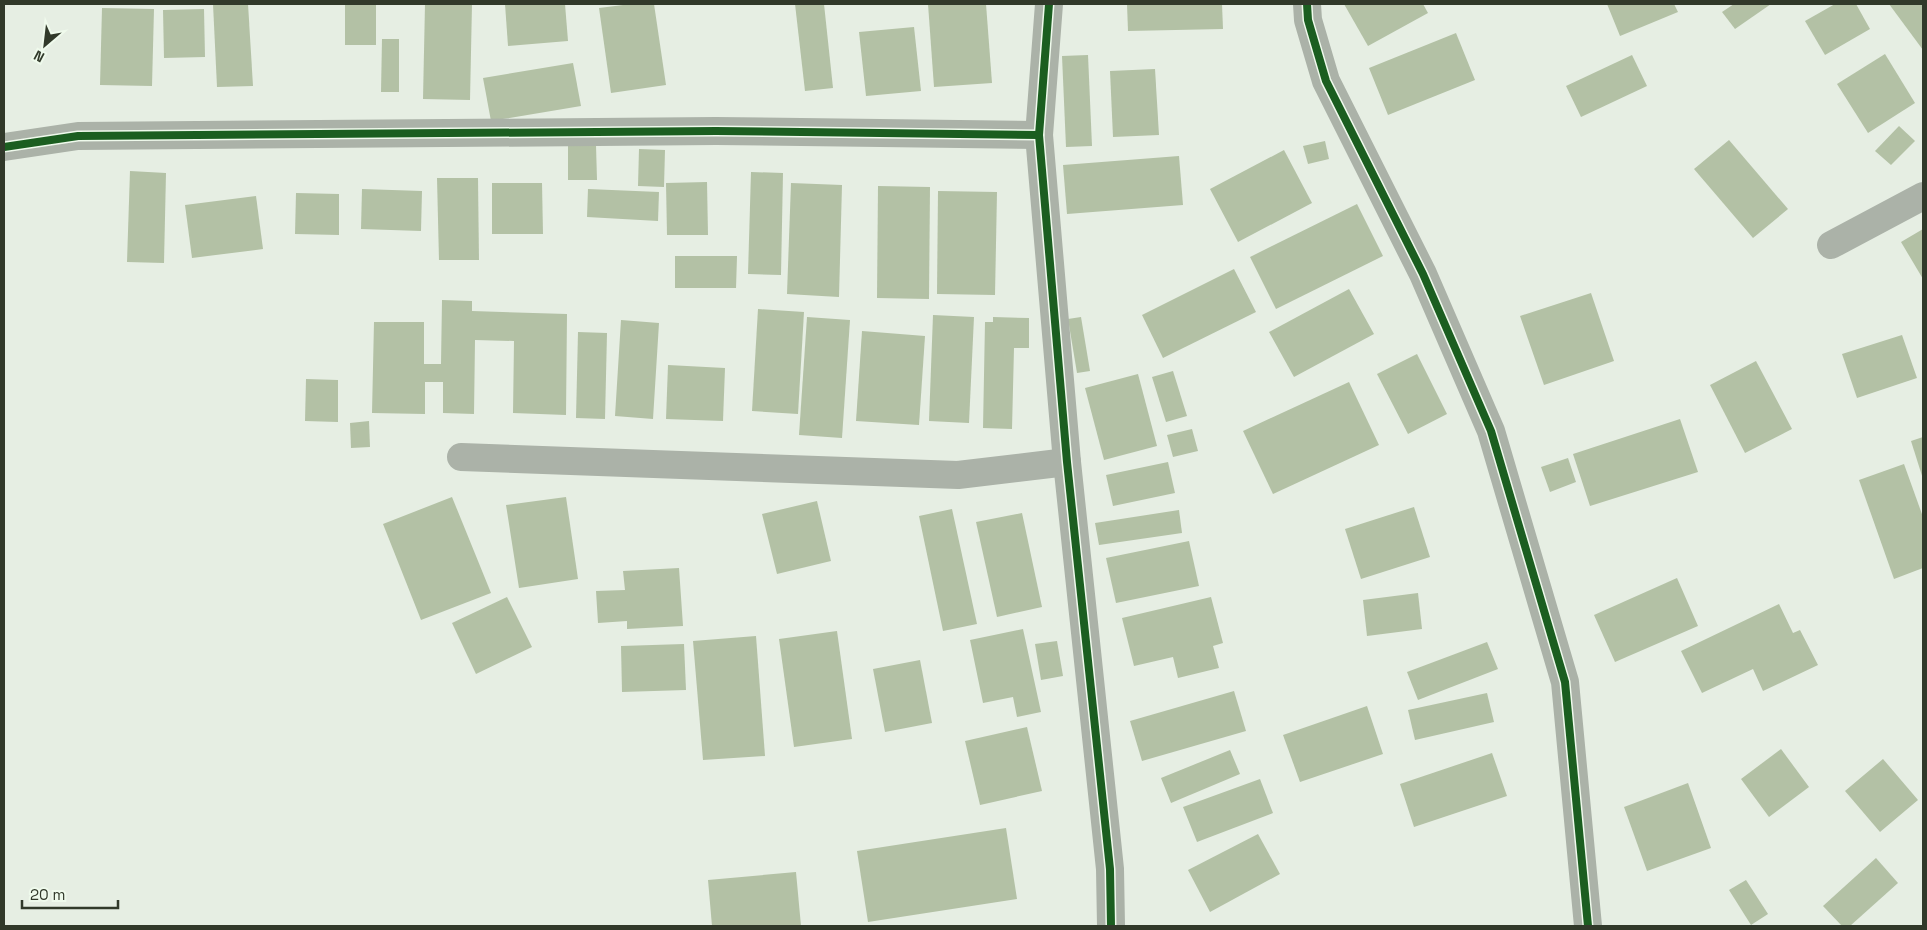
<svg xmlns="http://www.w3.org/2000/svg" width="1927" height="930" font-family="'Space Grotesk',sans-serif">
  <style>
    .building { fill: #b3c1a5 }
    .lines { fill: none; stroke-linecap: round; stroke-linejoin: round }
    .street { stroke: #abb2a8; stroke-width: 28 }
    .cycleway-casing { stroke: #effaec; stroke-width: 11 }
    .cycleway { stroke: #1b5e20; stroke-width: 8 }
  </style>
  <rect width="100%" height="100%" fill="#e6eee3"/>
  <g class="building">
    <polygon points="213,4 248,4 253,86 217,87"/>
    <rect x="345" y="4" width="31" height="41"/>
    <polygon points="425,4 472,4 470,100 423,99"/>
    <polygon points="505,4 565,4 568,41 508,46"/>
    <polygon points="631,4 654,4 666,85 611,93 599,8"/>
    <polygon points="795,4 824,4 833,88 805,91"/>
    <polygon points="928,4 986,4 992,83 934,87"/>
    <polygon points="1127,4 1222,4 1223,29 1128,31"/>
    <polygon points="1344,4 1423,4 1428,13 1368,46"/>
    <polygon points="1607,4 1674,4 1678,12 1620,36"/>
    <polygon points="1734,4 1771,4 1735,29 1722,12"/>
    <polygon points="1835,4 1856,4 1870,29 1825,55 1805,21"/>
    <polygon points="1889,4 1923,4 1923,50"/>
    <polygon points="102,8 154,9 152,86 100,85"/>
    <polygon points="204,9 205,57 164,58 163,10"/>
    <polygon points="914,27 921,91 866,96 859,32"/>
    <polygon points="1456,33 1475,80 1388,115 1369,68"/>
    <polygon points="382,39 399,39 399,92 381,92"/>
    <polygon points="1885,54 1915,103 1868,133 1837,84"/>
    <polygon points="1088,55 1092,146 1066,147 1062,56"/>
    <polygon points="1632,55 1647,86 1581,117 1566,86"/>
    <polygon points="573,63 581,106 491,121 483,78"/>
    <polygon points="1155,69 1159,135 1113,137 1110,71"/>
    <polygon points="1899,126 1915,141 1891,165 1875,151"/>
    <polygon points="1729,140 1788,209 1753,238 1694,169"/>
    <polygon points="1325,141 1329,159 1308,164 1303,146"/>
    <polygon points="568,145 596,145 597,180 568,180"/>
    <polygon points="639,149 665,150 664,187 638,186"/>
    <polygon points="1284,150 1312,203 1238,242 1210,189"/>
    <polygon points="1179,156 1183,205 1067,214 1063,165"/>
    <polygon points="130,171 166,173 164,263 127,262"/>
    <polygon points="751,172 783,173 781,275 748,274"/>
    <polygon points="437,178 478,178 479,260 439,260"/>
    <polygon points="707,182 708,235 667,235 666,183"/>
    <polygon points="492,183 542,183 543,234 492,234"/>
    <polygon points="791,183 842,185 839,297 787,294"/>
    <polygon points="878,186 930,187 929,299 877,298"/>
    <polygon points="362,189 422,191 421,231 361,229"/>
    <polygon points="588,189 659,192 658,221 587,217"/>
    <polygon points="938,191 997,192 995,295 937,294"/>
    <polygon points="296,193 339,194 339,235 295,234"/>
    <polygon points="256,196 263,249 192,258 185,205"/>
    <polygon points="1357,204 1383,256 1276,309 1250,257"/>
    <polygon points="1923,229 1923,279 1901,242"/>
    <polygon points="675,256 737,256 736,288 675,288"/>
    <polygon points="1234,269 1256,312 1163,358 1142,315"/>
    <polygon points="1349,289 1374,334 1294,377 1269,332"/>
    <polygon points="1591,293 1614,361 1544,385 1520,316"/>
    <polygon points="442,300 472,301 472,311 567,314 566,415 513,413 514,341 475,340 474,414 443,413 443,382 425,382 425,414 372,413 374,322 424,322 424,364 441,364"/>
    <polygon points="758,309 804,312 798,414 752,411"/>
    <polygon points="933,315 974,317 969,423 929,421"/>
    <polygon points="807,317 850,320 842,438 799,435"/>
    <polygon points="993,317 1029,318 1029,348 1014,348 1012,429 983,428 985,322 993,322"/>
    <polygon points="1081,317 1090,371 1077,373 1068,319"/>
    <polygon points="621,320 659,323 653,419 615,416"/>
    <polygon points="862,331 925,336 919,425 856,421"/>
    <polygon points="578,332 607,333 605,419 576,418"/>
    <polygon points="1902,335 1917,378 1857,398 1842,354"/>
    <polygon points="1417,354 1447,414 1408,434 1377,374"/>
    <polygon points="1756,361 1792,429 1745,453 1710,385"/>
    <polygon points="668,365 725,368 723,421 666,419"/>
    <polygon points="1173,371 1187,416 1166,422 1152,377"/>
    <polygon points="1138,374 1157,446 1104,460 1085,388"/>
    <polygon points="306,379 338,380 338,422 305,421"/>
    <polygon points="1349,382 1379,445 1273,494 1243,431"/>
    <polygon points="1680,419 1698,472 1590,506 1573,454"/>
    <polygon points="369,421 370,447 351,448 350,423"/>
    <polygon points="1192,429 1198,451 1173,457 1167,435"/>
    <polygon points="1923,437 1923,479 1911,441"/>
    <polygon points="1568,458 1576,482 1550,492 1541,467"/>
    <polygon points="1168,462 1175,493 1113,506 1106,475"/>
    <polygon points="1904,464 1923,517 1923,568 1894,579 1859,480"/>
    <polygon points="452,497 491,593 421,620 383,524"/>
    <polygon points="566,497 578,579 519,588 506,505"/>
    <polygon points="817,501 831,561 777,574 762,514"/>
    <polygon points="1414,507 1430,557 1361,579 1345,529"/>
    <polygon points="952,509 977,624 943,631 919,516"/>
    <polygon points="1179,510 1182,533 1099,545 1095,523"/>
    <polygon points="1022,513 1042,607 997,617 976,522"/>
    <polygon points="1189,541 1199,586 1116,603 1106,558"/>
    <polygon points="679,568 683,626 627,629 627,621 598,623 596,591 625,590 623,571"/>
    <polygon points="1677,578 1698,626 1615,662 1594,615"/>
    <polygon points="1418,593 1422,629 1367,636 1363,600"/>
    <polygon points="507,597 532,647 476,674 452,623"/>
    <polygon points="1211,597 1223,643 1213,646 1219,668 1178,678 1173,657 1134,666 1122,618"/>
    <polygon points="1779,604 1793,633 1800,630 1818,665 1763,691 1753,669 1702,693 1681,651"/>
    <polygon points="1023,629 1041,712 1017,717 1013,697 983,703 970,640"/>
    <polygon points="837,631 852,739 794,747 779,639"/>
    <polygon points="756,636 765,756 703,760 693,641"/>
    <polygon points="1057,641 1063,676 1041,680 1035,644"/>
    <polygon points="1487,642 1498,669 1418,700 1407,672"/>
    <polygon points="684,644 686,690 622,692 621,646"/>
    <polygon points="920,660 932,723 885,732 873,669"/>
    <polygon points="1234,691 1246,731 1142,761 1130,721"/>
    <polygon points="1487,693 1494,722 1415,740 1408,710"/>
    <polygon points="1367,706 1383,754 1300,782 1283,735"/>
    <polygon points="1027,727 1042,791 980,805 965,741"/>
    <polygon points="1781,749 1809,787 1769,817 1741,779"/>
    <polygon points="1230,750 1240,774 1171,803 1161,778"/>
    <polygon points="1492,753 1507,796 1414,827 1400,784"/>
    <polygon points="1883,759 1918,800 1880,832 1845,791"/>
    <polygon points="1260,779 1273,813 1197,842 1183,807"/>
    <polygon points="1688,783 1711,848 1647,871 1624,807"/>
    <polygon points="1006,828 1017,899 868,922 857,851"/>
    <polygon points="1258,834 1280,874 1210,912 1188,870"/>
    <polygon points="1876,858 1898,883 1850,926 1842,926 1823,906"/>
    <polygon points="796,872 801,926 712,926 708,880"/>
    <polygon points="1746,880 1768,914 1751,925 1729,890"/>
  </g>
  <g class="lines">
    <g class="street">
      <polyline points="1049,4 1039,135 1067,462 1110,869 1111,926"/>
      <polyline points="1307,4 1308,20 1326,81 1423,274 1491,431 1565,682 1588,926"/>
      <polyline points="4,147 78,136 716,131 1039,135"/>
      <polyline points="1831,245 1923,196"/>
      <polyline points="461,457 958,475 1067,462"/>
    </g>
    <defs>
      <g id="cycleway">
        <polyline points="1049,4 1039,135 1067,462 1110,869 1111,926"/>
        <polyline points="1307,4 1308,20 1326,81 1423,274 1491,431 1565,682 1588,926"/>
        <polyline points="4,147 78,136 716,131 1039,135"/>
      </g>
    </defs>
    <use href="#cycleway" class="cycleway-casing"/>
    <use href="#cycleway" class="cycleway"/>
  </g>
  <rect width="1927" height="930" fill="none" stroke="#31392a" stroke-width="10"/>
  <g transform="translate(45 45) rotate(208)" stroke="#effaec" stroke-width="4" paint-order="stroke">
  <path d="M0-4L9 19L0 12L-9 19Z" fill="#31392a"/>
  <text y="-8" font-size="14" font-weight="bold" text-anchor="middle" fill="#31392a">N</text>
  </g>
  <path d="M22 900v8h96v-8" fill="none" stroke="#31392a" stroke-width="2.5"/>
  <text x="30" y="900" font-size="15" fill="#31392a" stroke="#effaec" stroke-width="4" paint-order="stroke">20 m</text>
</svg>
